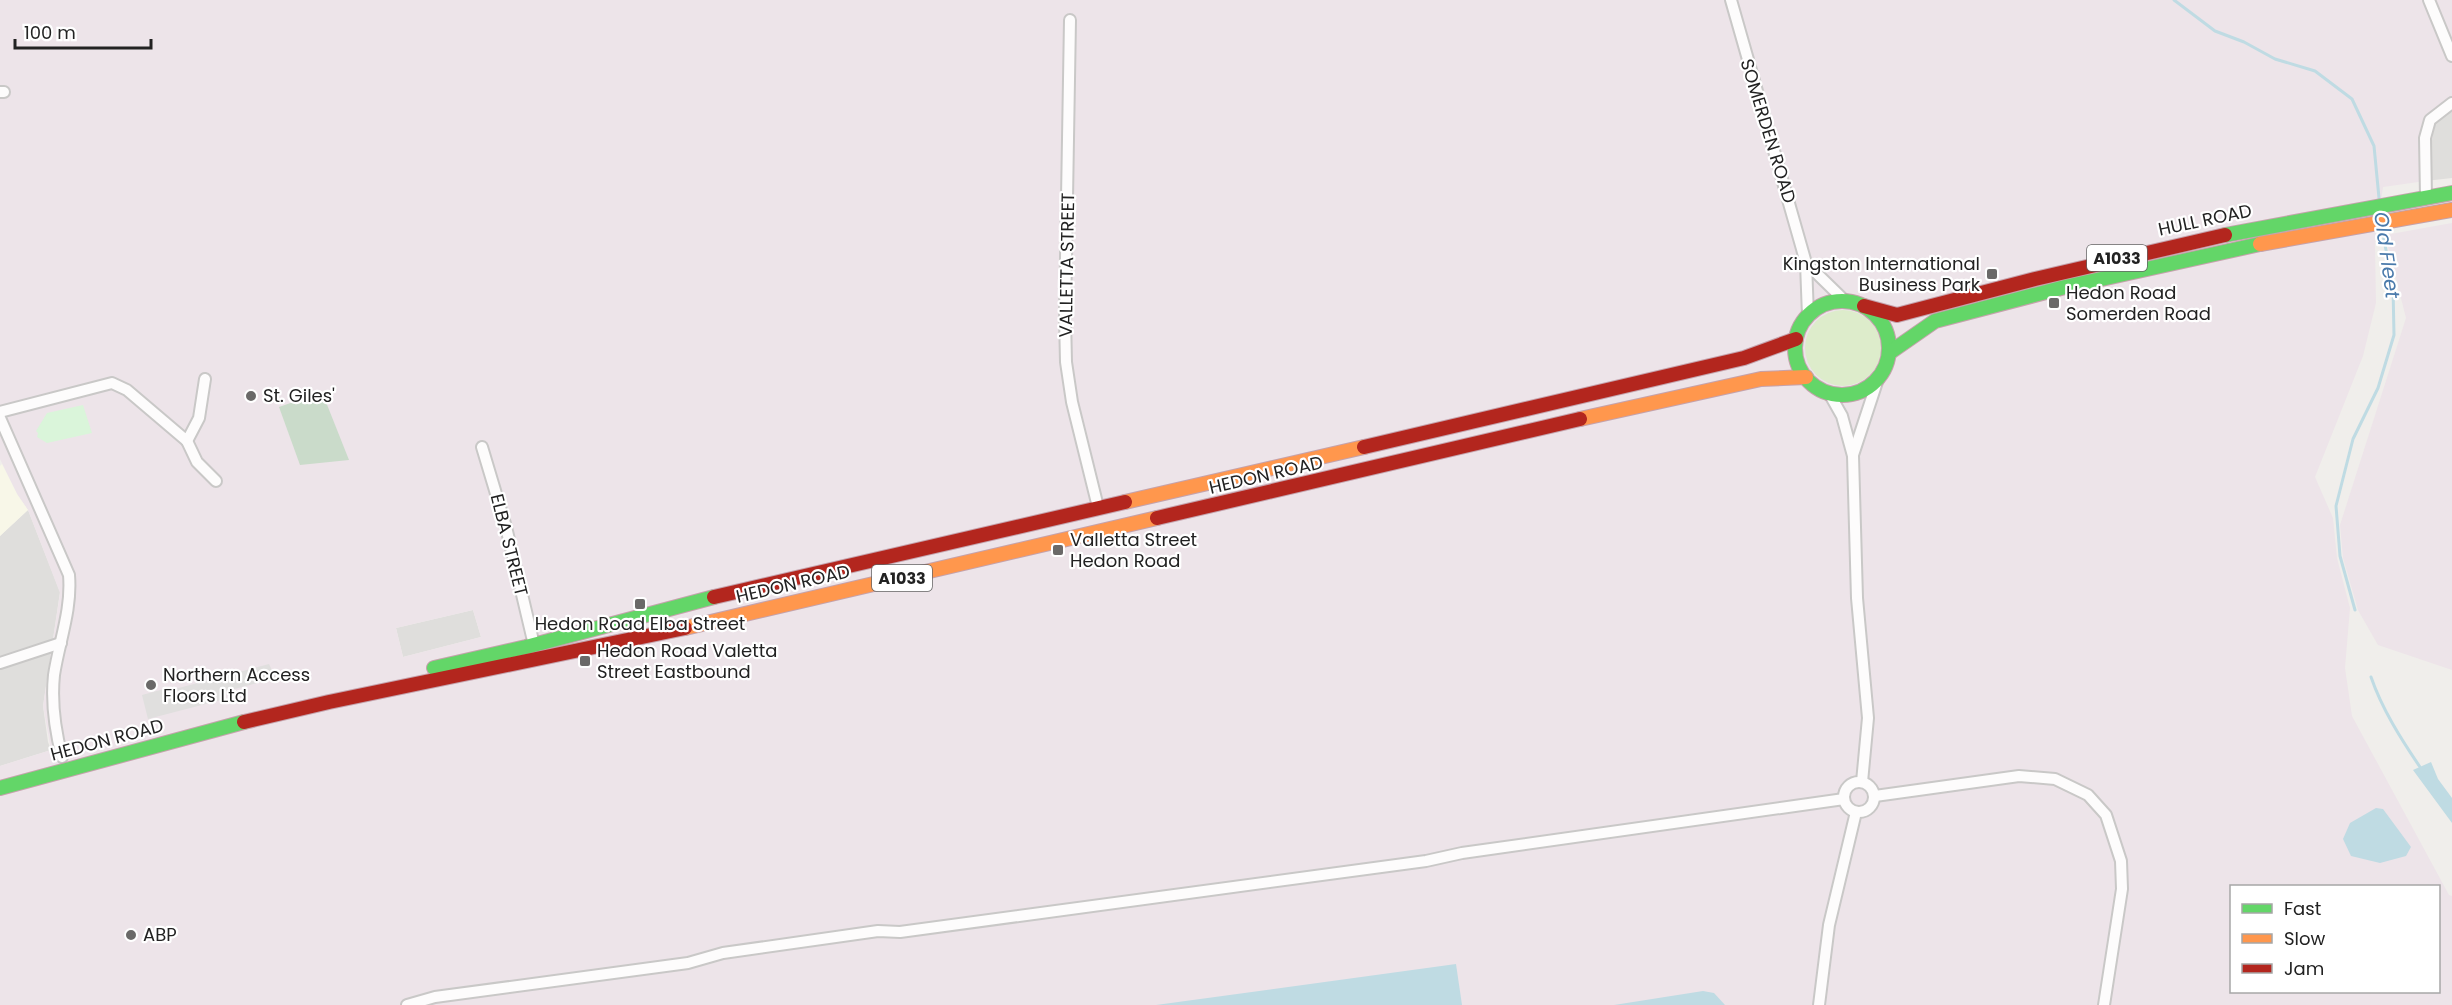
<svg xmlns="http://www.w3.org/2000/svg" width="2452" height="1005" font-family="Poppins,sans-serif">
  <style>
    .residential { fill: #dfdedc }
    .industrial { fill: #ede4e9; fill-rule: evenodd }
    .education { fill: #f8f7e8 }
    .grass { fill: #ddeccb }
    .cemetery { fill: #cadbca }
    .park { fill: #daf5da }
    .parking { fill: #e0dfde }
    .water { fill: #bfdbe3 }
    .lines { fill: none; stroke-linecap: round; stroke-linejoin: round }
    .stream { stroke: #bfdbe3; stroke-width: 3 }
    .street-casing { stroke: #c9c8c7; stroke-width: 14 }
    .fast-casing { stroke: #c5a2ac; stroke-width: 16 }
    .slow-casing { stroke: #c5a2ac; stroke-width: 16 }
    .jam-casing { stroke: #c5a2ac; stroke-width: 16 }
    .street { stroke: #fdfcfc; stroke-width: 10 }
    .fast { stroke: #63d668; stroke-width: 14 }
    .slow { stroke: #ff974d; stroke-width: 14 }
    .jam { stroke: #b3261e; stroke-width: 14 }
    .poi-dot { fill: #6a6968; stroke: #fff; stroke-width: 2 }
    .labels { text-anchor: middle; stroke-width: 4.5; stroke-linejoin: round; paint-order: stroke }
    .shield { fill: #fff; stroke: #646464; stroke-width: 1.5 }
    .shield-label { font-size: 16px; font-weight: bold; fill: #222 }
    .street-label { font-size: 18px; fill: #222; stroke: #fff }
    .poi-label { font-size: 18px; fill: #222; stroke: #fff; text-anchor: start }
    .water-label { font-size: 20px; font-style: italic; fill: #4a7aab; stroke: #fff }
  </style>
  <rect width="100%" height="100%" fill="#f0eeeb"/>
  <g class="residential">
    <polygon points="2452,108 2452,178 2425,181 2435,121"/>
    <polygon points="28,510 60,592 43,706 48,742 51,750 0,766 0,536"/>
    <polygon points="473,610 481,637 403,657 396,628"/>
  </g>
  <g class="industrial">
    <path d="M0,0h2452v108l-17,13 -10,60 -42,6 -8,57 1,59 -13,53 -48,121 18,41 4,40 13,50 -5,60 7,48 97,179 3,1v109h-2452v-239l51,-16 -8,-44 17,-113 -32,-83 -11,-16 -17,-35zM473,610l8,27 -78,20 -7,-29zM2232,886h206v106h-206z"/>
    <polygon points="2452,223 2452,670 2378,645 2358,610 2343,558 2340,525 2406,318 2385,235"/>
  </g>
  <polygon class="education" points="2,464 17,494 28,510 0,536 0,466"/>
  <circle class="grass" cx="1843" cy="348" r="38"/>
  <polygon class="cemetery" points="322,392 349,460 300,465 279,407"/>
  <polygon class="park" points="83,405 92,433 47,443 37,437 38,433 36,431 47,413"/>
  <polygon class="parking" points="269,664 276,678 220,693 221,700 148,719 142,695 164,689 175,689"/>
  <g class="water">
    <polygon points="2431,762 2438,779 2452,798 2452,823 2413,770"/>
    <polygon points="2376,808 2383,809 2411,847 2406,856 2380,863 2351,856 2343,839 2350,823"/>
    <polygon points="1456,964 1462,1005 1156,1005"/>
    <polygon points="1703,991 1714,993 1725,1005 1614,1005"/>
  </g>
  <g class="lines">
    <g class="stream">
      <polyline points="2174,0 2215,31 2244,42 2275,59 2315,71 2352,99 2374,146 2379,198"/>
      <polyline points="2355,610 2340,556 2336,506 2353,439 2378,388 2394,335 2393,287 2382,229"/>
      <path d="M2371,677c11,32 30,62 49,90"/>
    </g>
    <defs>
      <g id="street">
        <polyline points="1731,0 1806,263 1808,316"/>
        <polyline points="2429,0 2452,56"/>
        <polyline points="1070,20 1065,317 1066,362 1072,402 1098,507"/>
        <polyline points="0,92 4,92"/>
        <polyline points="2426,197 2425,138 2430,120 2452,103"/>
        <polyline points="1806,263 1845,301"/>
        <polyline points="1829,393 1842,416 1853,456 1857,598 1868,718 1862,782"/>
        <polyline points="0,412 112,383 127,390 187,441 199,418 205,379"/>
        <path d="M0,418l69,157c3,35 -10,67 -15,100 -3,29 1,55 8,82"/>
        <polyline points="187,441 197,462 216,481"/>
        <polyline points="482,447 506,527 534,645"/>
        <polyline points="1853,455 1878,379"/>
        <polyline points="0,663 61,643"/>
        <circle cx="1859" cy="797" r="15"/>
        <polyline points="1875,796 2019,776 2055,779 2088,795 2106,815 2121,861 2122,889 2104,1005"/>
        <polyline points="407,1005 435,997 688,963 723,953 878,931 900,932 1426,861 1462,853 1844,799"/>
        <polyline points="1819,1005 1829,925 1856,812"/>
      </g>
      <g id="fast">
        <polyline points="2225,235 2452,193"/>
        <circle cx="1842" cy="348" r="47"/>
        <polyline points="1889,353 1935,321 2065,287 2260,244"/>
        <polyline points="434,668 526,647 714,597"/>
        <polyline points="0,788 244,722"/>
      </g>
      <g id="slow">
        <polyline points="2260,244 2452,210"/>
        <polyline points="1580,419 1761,379 1806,377"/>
        <polyline points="1125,502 1364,447"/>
        <polyline points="685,628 1157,518"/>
      </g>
      <g id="jam">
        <polyline points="1864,306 1897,315 2035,279 2225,235"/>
        <polyline points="1364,447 1744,358 1796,339"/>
        <polyline points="1157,518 1580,419"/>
        <polyline points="714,597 1125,502"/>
        <polyline points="244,722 329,702 685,628"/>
      </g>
    </defs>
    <use href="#street" class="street-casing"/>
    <use href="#fast" class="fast-casing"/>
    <use href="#slow" class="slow-casing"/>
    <use href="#jam" class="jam-casing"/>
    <use href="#street" class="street"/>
    <use href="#fast" class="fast"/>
    <use href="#slow" class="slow"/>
    <use href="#jam" class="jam"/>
  </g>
  <g class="poi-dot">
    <rect x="1986" y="268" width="12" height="12" rx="3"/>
    <rect x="2048" y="297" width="12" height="12" rx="3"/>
    <circle cx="251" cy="396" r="6"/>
    <rect x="1052" y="544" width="12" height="12" rx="3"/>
    <rect x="634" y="598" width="12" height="12" rx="3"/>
    <rect x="579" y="655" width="12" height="12" rx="3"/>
    <circle cx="151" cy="685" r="6"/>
    <circle cx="131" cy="935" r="6"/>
  </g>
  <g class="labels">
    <g class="shield">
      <rect x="2087" y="245" width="60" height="26" rx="4.5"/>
      <rect x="872" y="565" width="60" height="26" rx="4.5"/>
    </g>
    <g class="shield-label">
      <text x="2117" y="264">A1033</text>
      <text x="902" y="584">A1033</text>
    </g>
    <g class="street-label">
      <text transform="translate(1768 131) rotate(73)" y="6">SOMERDEN ROAD</text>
      <text transform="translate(2205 220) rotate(-12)" y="6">HULL ROAD</text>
      <text transform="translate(1067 265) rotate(-89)" y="6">VALLETTA STREET</text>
      <text transform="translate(1266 475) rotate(-13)" y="6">HEDON ROAD</text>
      <text transform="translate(509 545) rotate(76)" y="6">ELBA STREET</text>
      <text transform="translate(793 584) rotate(-13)" y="6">HEDON ROAD</text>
      <text transform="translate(107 740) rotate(-15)" y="6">HEDON ROAD</text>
    </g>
    <g class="poi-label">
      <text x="1980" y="270" text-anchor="end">Kingston International<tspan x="1980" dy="21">Business Park</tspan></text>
      <text x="2066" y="299">Hedon Road<tspan x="2066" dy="21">Somerden Road</tspan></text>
      <text x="263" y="402">St. Giles'</text>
      <text x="1070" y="546">Valletta Street<tspan x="1070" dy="21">Hedon Road</tspan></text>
      <text x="640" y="630" text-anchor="middle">Hedon Road Elba Street</text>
      <text x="597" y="657">Hedon Road Valetta<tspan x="597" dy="21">Street Eastbound</tspan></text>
      <text x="163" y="681">Northern Access<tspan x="163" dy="21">Floors Ltd</tspan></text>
      <text x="143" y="941">ABP</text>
    </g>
    <g class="water-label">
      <text transform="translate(2387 255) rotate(82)" y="7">Old Fleet</text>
    </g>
  </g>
  <rect x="2230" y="885" width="210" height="108" fill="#ffffff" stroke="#a7a7a7" stroke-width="1.5"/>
  <rect x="2242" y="904" width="30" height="9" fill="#63d668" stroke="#a7a7a7" stroke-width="1.5"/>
  <text x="2284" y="915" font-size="18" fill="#222222">Fast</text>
  <rect x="2242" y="934" width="30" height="9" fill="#ff974d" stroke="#a7a7a7" stroke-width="1.5"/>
  <text x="2284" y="945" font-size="18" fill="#222222">Slow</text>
  <rect x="2242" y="964" width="30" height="9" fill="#b3261e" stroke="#a7a7a7" stroke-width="1.5"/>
  <text x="2284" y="975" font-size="18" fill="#222222">Jam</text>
  <path d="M15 39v9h136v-9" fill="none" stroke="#222222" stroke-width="3"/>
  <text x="24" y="39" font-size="18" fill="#222222" stroke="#ffffff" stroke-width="4.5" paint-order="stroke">100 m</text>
</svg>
